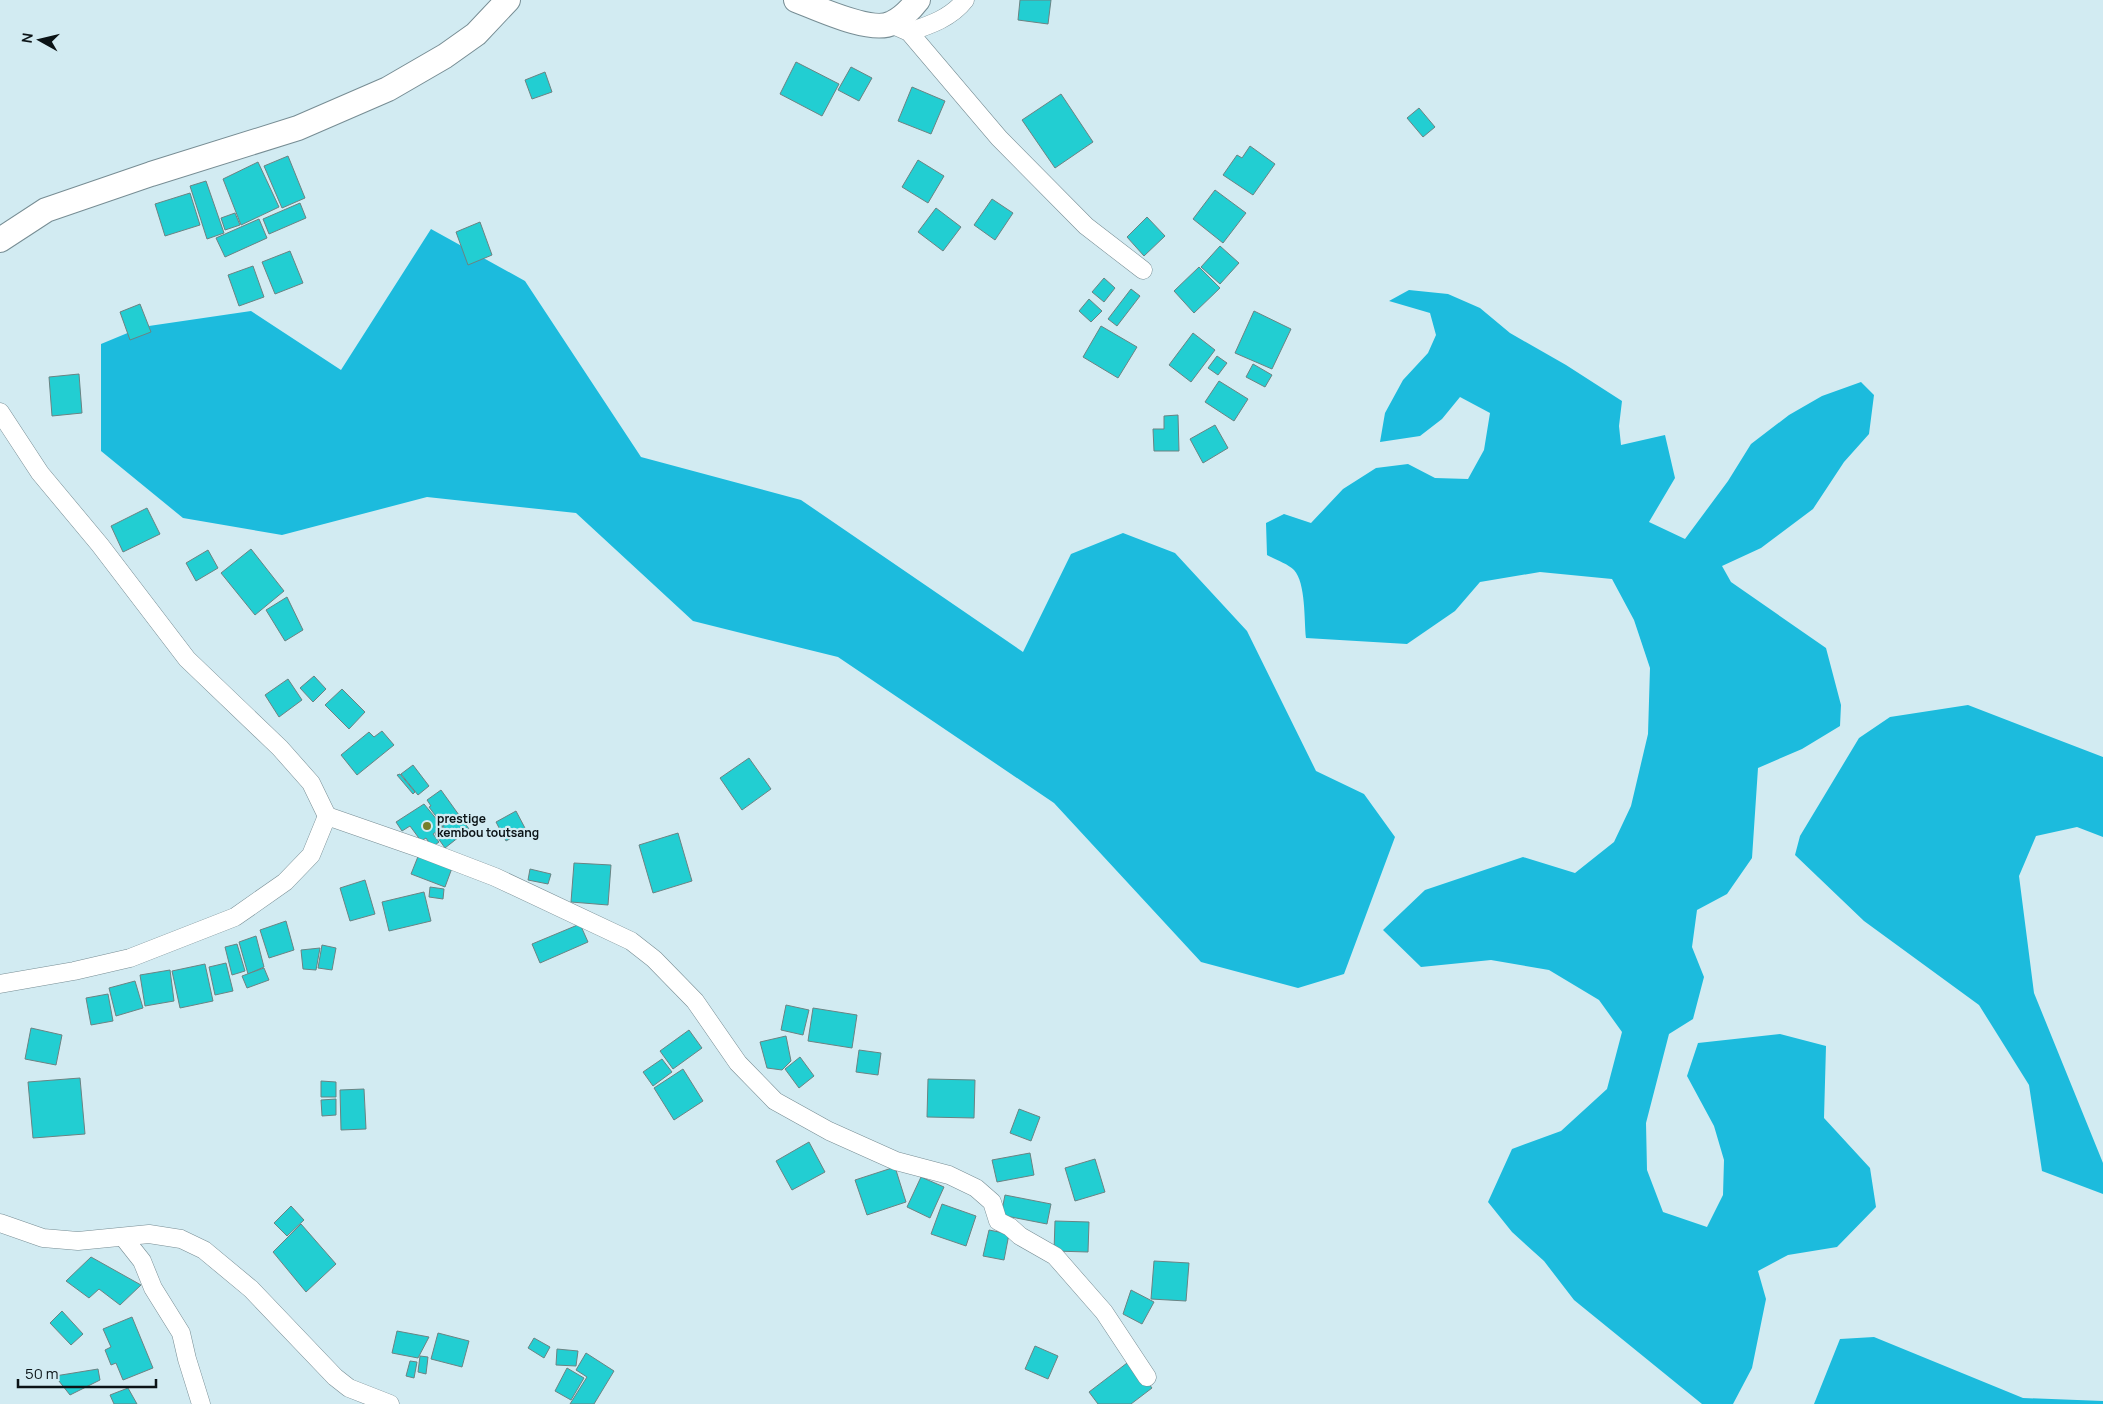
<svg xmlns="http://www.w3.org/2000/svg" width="2103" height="1404" font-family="Manrope,sans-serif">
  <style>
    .forest { fill: #1cbbdd }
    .building { fill: #22ced2; stroke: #6b8383 }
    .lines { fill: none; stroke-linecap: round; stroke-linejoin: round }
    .street-casing { stroke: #778d94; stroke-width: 19 }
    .secondary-casing { stroke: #778d94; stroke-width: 26 }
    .street { stroke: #fff; stroke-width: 18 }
    .secondary { stroke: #fff; stroke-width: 24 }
    .poi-dot { fill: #767f2b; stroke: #d2ebf2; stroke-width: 2 }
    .labels { text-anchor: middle; stroke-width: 4.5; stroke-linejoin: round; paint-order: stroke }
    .poi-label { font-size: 12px; font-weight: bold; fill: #0b1316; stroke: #d2ebf2; text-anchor: start }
  </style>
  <rect width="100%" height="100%" fill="#d2ebf2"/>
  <g class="forest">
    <polygon points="431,229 525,281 641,457 801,500 1023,652 1071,554 1123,533 1175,553 1247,631 1316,771 1364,794 1395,837 1344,974 1298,988 1201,962 1054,803 838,657 693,621 576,513 427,497 282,535 183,518 101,451 101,344 142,327 251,311 341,370"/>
    <path d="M1409,290l39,4 32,14 30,25 56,32 56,36 -3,25 2,19 44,-10 10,43 -26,44 36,17 43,-58 23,-37 38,-29 33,-19 39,-14 13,13 -5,39 -25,28 -31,47 -52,39 -39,18 9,16 95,66 15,57 -1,21 -38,23 -44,19 -6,90 -25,36 -30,16 -5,37 12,30 -11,42 -24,15 -23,89 1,47 16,42 44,15 16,-32 1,-35 -10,-34 -27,-50 11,-33 82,-9 46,12 -2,72 46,50 6,39 -39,40 -49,8 -30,16 8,28 -14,69 -19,36h-31l-128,-104 -30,-39 -32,-29 -24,-30 24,-53 49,-18 46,-42 15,-57 -23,-32 -50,-30 -58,-10 -70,7 -38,-37 42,-40 98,-33 52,16 39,-31 17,-36 17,-72 2,-66 -16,-48 -22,-41 -72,-7 -60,10 -25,29 -48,33 -101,-6c-2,-18 0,-55 -12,-68 -6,-6 -20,-11 -27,-15l-1,-32 18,-9 27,9 32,-34 33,-21 32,-4 27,14 33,1 16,-29 6,-37 -30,-16 -18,22 -22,17 -40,6 5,-29 18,-33 25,-27 8,-18 -6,-22 -41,-12z"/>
    <polygon points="1968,705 2103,757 2103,837 2077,827 2036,836 2019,876 2034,993 2103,1163 2103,1194 2042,1171 2029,1085 1979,1005 1864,921 1795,855 1800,836 1859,738 1890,717"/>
    <polygon points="1874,1337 2023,1398 2103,1401 2103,1404 1814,1404 1840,1339"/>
  </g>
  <g class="building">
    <polygon points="1020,0 1051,0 1048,24 1018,20"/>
    <polygon points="796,62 839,84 822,116 780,94"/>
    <polygon points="851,67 872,78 859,101 838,90"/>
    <polygon points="545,72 552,92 532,99 525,80"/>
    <polygon points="912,87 945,101 931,134 898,121"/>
    <polygon points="1061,94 1093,142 1055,168 1022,120"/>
    <polygon points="1419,108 1435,127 1423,137 1407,118"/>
    <polygon points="1250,146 1275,164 1253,195 1223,175 1237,155 1242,158"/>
    <polygon points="288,156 305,198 282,208 264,166"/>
    <polygon points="918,160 944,176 928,203 902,187"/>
    <polygon points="258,162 279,207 241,225 223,179"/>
    <polygon points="206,181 224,233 207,239 190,186"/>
    <polygon points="1215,190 1246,213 1223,243 1193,219"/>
    <polygon points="190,193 200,225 165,236 155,204"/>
    <polygon points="992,199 1013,213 995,240 974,225"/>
    <polygon points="300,203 306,218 269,234 263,219"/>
    <polygon points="936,208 961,227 943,251 918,232"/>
    <polygon points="235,213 240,225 225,230 221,218"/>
    <polygon points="1147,217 1165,236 1144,256 1127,237"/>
    <polygon points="259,219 267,238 225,257 216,238"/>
    <polygon points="480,222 492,255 468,265 456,232"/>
    <polygon points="1220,246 1239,263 1220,284 1201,267"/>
    <polygon points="290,251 303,283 275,294 262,262"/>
    <polygon points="253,266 264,297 239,306 228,275"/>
    <polygon points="1199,267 1220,288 1194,313 1174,291"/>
    <polygon points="1104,278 1115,288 1104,302 1092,292"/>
    <polygon points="1131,289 1140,296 1117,326 1108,319"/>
    <polygon points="1089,299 1102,311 1091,322 1079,311"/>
    <polygon points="140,304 151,332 130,340 120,312"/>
    <polygon points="1254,311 1291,329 1272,369 1235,353"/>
    <polygon points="1101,326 1137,347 1118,378 1083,357"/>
    <polygon points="1193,333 1215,350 1191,382 1169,365"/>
    <polygon points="1217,356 1227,363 1218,375 1208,368"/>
    <polygon points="1253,364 1272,375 1265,387 1246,377"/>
    <polygon points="79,374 82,413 52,416 49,377"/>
    <polygon points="1219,381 1248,399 1234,421 1205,402"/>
    <polygon points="1178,415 1179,451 1154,451 1153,429 1164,429 1164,416"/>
    <polygon points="1215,425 1228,448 1203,463 1190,439"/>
    <polygon points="147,508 160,534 123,552 111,526"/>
    <polygon points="251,549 284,591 255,615 221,573"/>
    <polygon points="208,550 218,568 196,581 186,563"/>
    <polygon points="287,597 303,630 285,641 266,610"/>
    <polygon points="314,676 326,689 313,702 300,688"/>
    <polygon points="288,679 302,700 279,717 265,695"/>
    <polygon points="342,689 365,712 349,729 325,705"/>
    <polygon points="382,731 394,745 357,775 341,755 369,732 374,737"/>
    <polygon points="749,758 771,789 742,810 720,778"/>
    <polygon points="413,765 429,786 418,795 401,774"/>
    <polygon points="400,774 415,792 413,794 397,775"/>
    <polygon points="441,790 469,829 445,848 435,834 444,827 429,807 431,806 427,800"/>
    <polygon points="424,804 443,827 433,834 439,842 432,847 426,838 421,841 410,826 402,831 396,822"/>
    <polygon points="516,811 526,830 506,841 496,822"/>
    <polygon points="678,833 692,881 653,893 639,845"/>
    <polygon points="419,854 452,868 445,887 411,874"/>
    <polygon points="574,863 611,865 608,905 571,902"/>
    <polygon points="530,869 551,874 548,884 528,880"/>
    <polygon points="365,880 375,914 350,921 340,888"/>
    <polygon points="430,887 444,889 443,899 429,897"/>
    <polygon points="424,892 431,921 389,931 382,902"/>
    <polygon points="286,921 294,950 269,958 260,930"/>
    <polygon points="580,924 588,942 540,963 532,944"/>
    <polygon points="256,936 264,967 248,974 239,942"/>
    <polygon points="237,944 245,971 232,975 225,947"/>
    <polygon points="322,945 336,948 332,970 318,968"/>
    <polygon points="320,948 316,970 303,969 301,950"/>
    <polygon points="226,963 233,991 215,995 209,967"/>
    <polygon points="205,964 213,1001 180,1008 172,971"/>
    <polygon points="264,968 269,980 247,988 242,976"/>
    <polygon points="170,970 174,1001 145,1006 140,975"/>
    <polygon points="135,981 143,1008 116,1016 109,988"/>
    <polygon points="108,994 113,1021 91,1025 86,998"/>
    <polygon points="786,1005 809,1010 803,1035 781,1030"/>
    <polygon points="813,1008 857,1015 852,1048 808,1041"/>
    <polygon points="31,1028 62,1035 56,1065 25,1059"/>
    <polygon points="689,1030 702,1048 673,1069 660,1051"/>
    <polygon points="786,1036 791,1061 782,1070 767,1068 760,1042"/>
    <polygon points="859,1050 881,1053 878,1075 856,1072"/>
    <polygon points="800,1057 814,1076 799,1088 785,1069"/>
    <polygon points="662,1059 672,1072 653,1086 643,1072"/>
    <polygon points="683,1069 703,1101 674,1120 654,1088"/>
    <polygon points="80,1078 85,1134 33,1138 28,1082"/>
    <polygon points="928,1079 975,1080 974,1118 927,1117"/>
    <polygon points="321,1081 336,1082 336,1097 321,1097"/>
    <polygon points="364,1089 366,1129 341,1130 340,1090"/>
    <polygon points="336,1099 336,1115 322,1116 321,1100"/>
    <polygon points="1019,1109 1040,1117 1031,1141 1010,1133"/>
    <polygon points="809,1142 825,1172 792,1190 776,1161"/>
    <polygon points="1030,1153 1034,1175 997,1182 992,1160"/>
    <polygon points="1095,1159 1105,1192 1075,1201 1065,1168"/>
    <polygon points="895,1167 906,1202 867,1215 855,1180"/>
    <polygon points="921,1177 944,1187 930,1218 907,1207"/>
    <polygon points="1005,1195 1051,1204 1047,1224 1001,1215"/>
    <polygon points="942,1204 976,1216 966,1246 931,1234"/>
    <polygon points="291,1206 304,1220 287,1236 274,1223"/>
    <polygon points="1055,1221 1089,1222 1088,1252 1054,1251"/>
    <polygon points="301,1224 336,1264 306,1292 273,1252"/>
    <polygon points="989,1230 1009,1234 1004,1260 983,1256"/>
    <polygon points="91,1257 141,1285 120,1305 99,1289 89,1298 66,1281"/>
    <polygon points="1154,1261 1189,1263 1186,1301 1151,1299"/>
    <polygon points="1131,1290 1154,1302 1142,1324 1123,1314"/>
    <polygon points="62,1311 83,1334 71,1345 50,1323"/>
    <polygon points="132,1317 153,1368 123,1380 116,1363 111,1365 105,1350 111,1347 103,1329"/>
    <polygon points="397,1331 429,1337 418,1358 392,1353"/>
    <polygon points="438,1333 469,1341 462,1367 431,1359"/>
    <polygon points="534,1338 550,1347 544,1358 528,1348"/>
    <polygon points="1035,1346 1058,1356 1048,1379 1025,1369"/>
    <polygon points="557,1349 578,1351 576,1366 556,1365"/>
    <polygon points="586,1353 614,1371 594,1404 570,1404 587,1377 576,1370"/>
    <polygon points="420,1356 428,1357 426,1374 418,1372"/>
    <polygon points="1131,1360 1152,1388 1131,1404 1098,1404 1089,1392"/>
    <polygon points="410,1361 417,1362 414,1378 406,1376"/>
    <polygon points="567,1368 584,1378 571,1400 555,1391"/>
    <polygon points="98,1369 100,1380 70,1395 55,1376"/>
    <polygon points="128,1388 137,1404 114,1404 110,1395"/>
  </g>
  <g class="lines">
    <defs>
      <g id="street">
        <polyline points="891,24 909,32 999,138 1086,226 1143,270"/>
        <path d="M909,32c21,-7 42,-14 56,-32"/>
        <polyline points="0,412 40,473 100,545 187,659 280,748 311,783 327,816"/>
        <polyline points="0,984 74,971 130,958 235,917 285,882 311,855 327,816 422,849 495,877 631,941 654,959 695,1001 738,1063 775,1101 829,1131 896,1161 949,1175 976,1188 992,1202 998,1221 1010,1227 1020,1236 1055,1256 1104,1312 1147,1377"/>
        <polyline points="0,1223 43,1238 78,1241 149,1234 181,1239 204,1250 251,1289 335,1377 349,1388 390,1404"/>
        <polyline points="123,1237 142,1261 153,1288 181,1333 187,1359 201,1404"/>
      </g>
      <g id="secondary">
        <path d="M796,0c21,8 76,34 96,23 11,-5 19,-14 26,-23"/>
        <polyline points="0,240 46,210 151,174 298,128 388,89 445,56 476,34 508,0"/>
      </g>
    </defs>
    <use href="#street" class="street-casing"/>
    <use href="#secondary" class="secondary-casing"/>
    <use href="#street" class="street"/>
    <use href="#secondary" class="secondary"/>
  </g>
  <circle class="poi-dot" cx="427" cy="826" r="5"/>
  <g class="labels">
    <g class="poi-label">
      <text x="437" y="823">prestige<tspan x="437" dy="14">kembou toutsang</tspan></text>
    </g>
  </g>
  <g transform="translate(40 40) rotate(278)" stroke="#d2ebf2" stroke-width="4" paint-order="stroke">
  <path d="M0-4L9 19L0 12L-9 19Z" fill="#0b1316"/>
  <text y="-8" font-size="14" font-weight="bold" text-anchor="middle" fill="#0b1316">N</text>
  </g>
  <path d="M18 1379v8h138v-8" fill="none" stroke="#0b1316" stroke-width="2.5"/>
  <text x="25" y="1379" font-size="15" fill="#0b1316" stroke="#d2ebf2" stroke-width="4" paint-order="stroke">50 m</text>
</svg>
